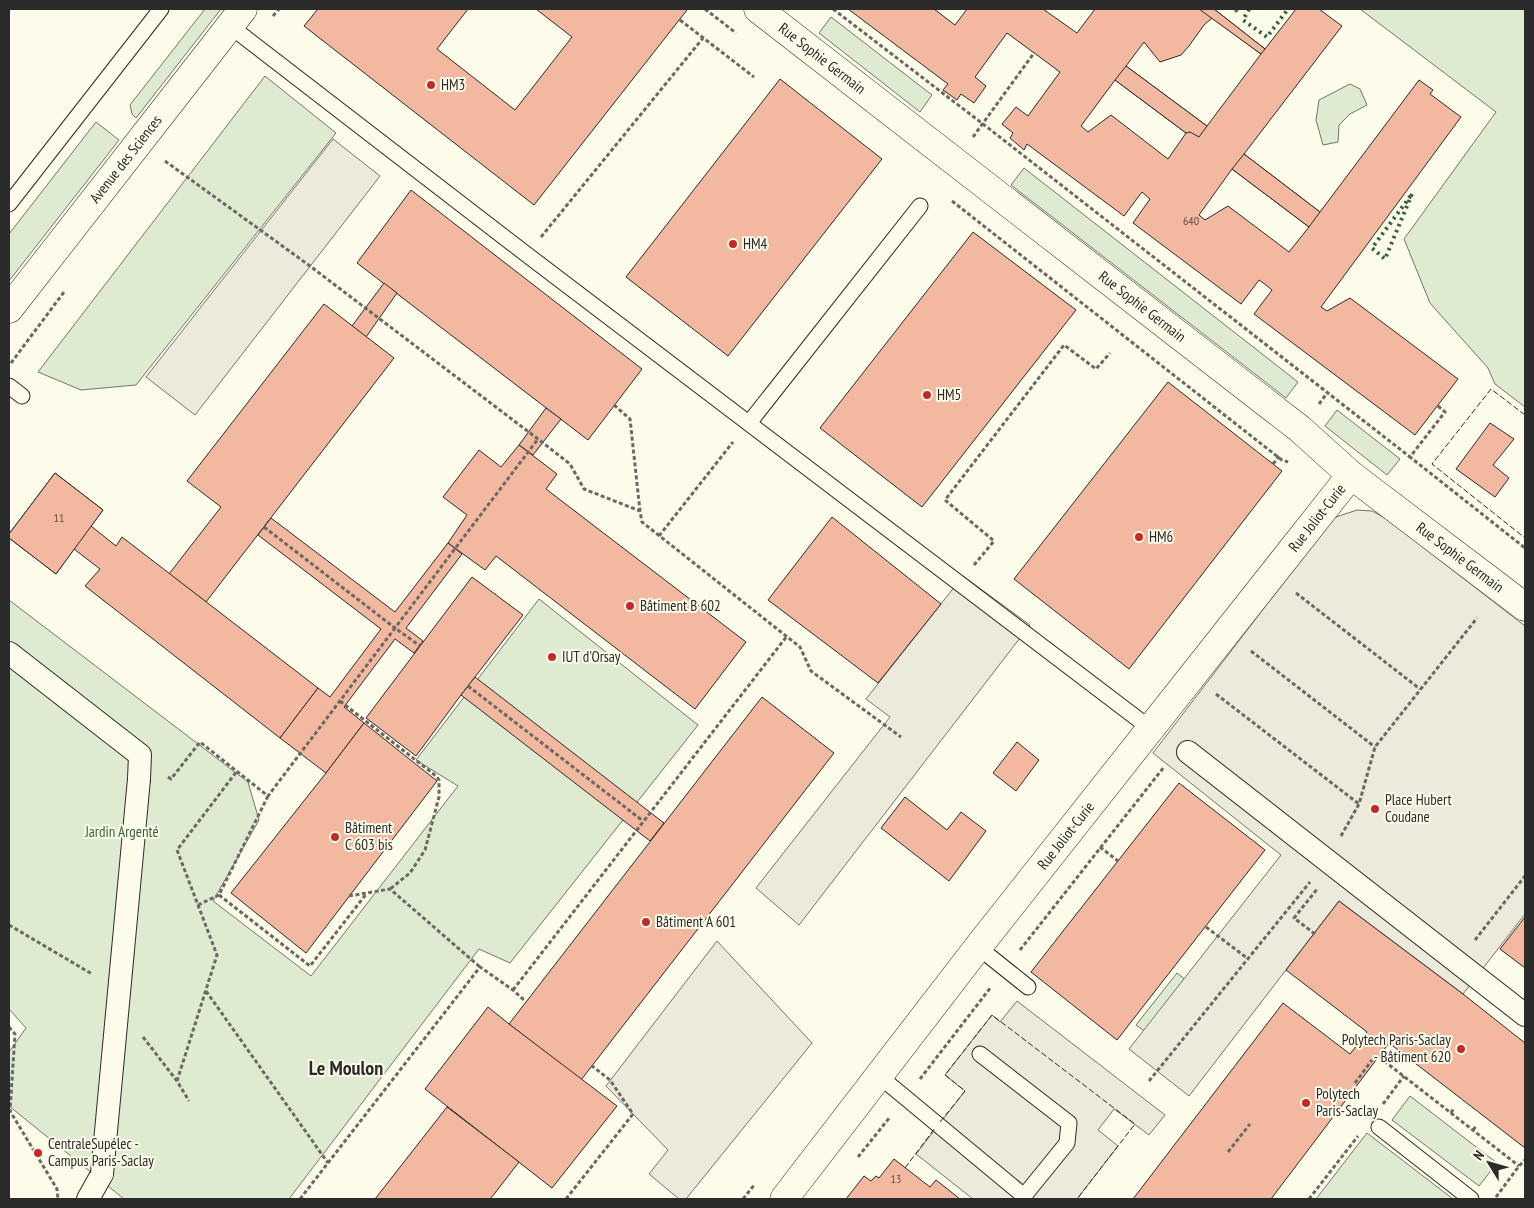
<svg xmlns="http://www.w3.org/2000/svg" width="1534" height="1208" font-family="'PT Sans Narrow',sans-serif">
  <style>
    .green { fill: #deebd1; stroke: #74746e }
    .parking { fill: #eceadb; stroke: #74746e }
    .building { fill: #f2b8a0; stroke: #2b2b2b; fill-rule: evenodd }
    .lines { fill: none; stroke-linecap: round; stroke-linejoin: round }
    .service-casing { stroke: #2b2b2b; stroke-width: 17 }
    .pedestrian-casing { stroke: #2b2b2b; stroke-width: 24 }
    .minor-casing { stroke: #2b2b2b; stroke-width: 29 }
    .tertiary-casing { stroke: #2b2b2b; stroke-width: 29 }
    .path { stroke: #6a6964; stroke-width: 3; stroke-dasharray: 4 2.5; stroke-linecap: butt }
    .service { stroke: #fdfbea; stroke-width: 15 }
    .pedestrian { stroke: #fdfbea; stroke-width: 22 }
    .minor { stroke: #fdfbea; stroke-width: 28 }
    .tertiary { stroke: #fdfbea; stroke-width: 28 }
    .pedestrian-bridge-casing { stroke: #2b2b2b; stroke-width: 24; stroke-linecap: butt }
    .pedestrian-bridge { stroke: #fdfbea; stroke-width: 22 }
    .hedge { stroke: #34623c; stroke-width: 4; stroke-dasharray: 2.5 4; stroke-linecap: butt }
    .fence { stroke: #2b2b2b; stroke-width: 1; stroke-dasharray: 6 2.5; stroke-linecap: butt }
    .poi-dot { fill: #c62828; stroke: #fdfbea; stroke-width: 2 }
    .labels { text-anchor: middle; stroke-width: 4; stroke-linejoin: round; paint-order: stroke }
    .number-label { font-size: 12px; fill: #5d4e48 }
    .street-label { font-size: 15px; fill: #2b2b2b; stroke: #fdfbea }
    .poi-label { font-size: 15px; fill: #2b2b2b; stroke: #fdfbea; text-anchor: start }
    .park-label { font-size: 15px; fill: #34623c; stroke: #fdfbea }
    .district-label { font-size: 20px; font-weight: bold; fill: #2b2b2b; stroke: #fdfbea }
  </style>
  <rect width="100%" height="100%" fill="#fdfbea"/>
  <g class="green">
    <polygon points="205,9 221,9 136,118 132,114 130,105"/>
    <polygon points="1360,9 1525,9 1525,407 1495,384 1488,368 1430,303 1404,239 1496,112"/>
    <polygon points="831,17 932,95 920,112 819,33"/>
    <polygon points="265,76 336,133 136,385 81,390 38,372"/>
    <polygon points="1350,84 1360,89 1367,105 1350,114 1339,125 1338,142 1323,145 1316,120 1319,100"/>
    <polygon points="96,122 119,140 9,281 9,234"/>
    <polygon points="1024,168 1298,382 1286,398 1011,185"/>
    <polygon points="1337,410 1400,459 1387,475 1325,426"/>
    <polygon points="539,599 698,725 510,963 479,949 289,1199 124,1199 9,1106 9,1052 26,1028 9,1009 9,600 248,782 259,820 213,901 311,976 458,786 416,760"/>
    <polygon points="1177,973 1211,1000 1153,1037 1136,1025"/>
    <polygon points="1410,1096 1497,1163 1479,1186 1392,1120"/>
    <polygon points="1367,1133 1453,1199 1316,1199"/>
  </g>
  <g class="parking">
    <polygon points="333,139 380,176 195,415 146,377"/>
    <polygon points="1357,510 1372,511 1385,518 1525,626 1525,914 1463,994 1339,901 1189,1096 1129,1049 1281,855 1153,753 1333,518"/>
    <polygon points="963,576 1030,625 799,925 756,888 890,717 866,699"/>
    <polygon points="717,941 812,1043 686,1199 679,1199 649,1174 668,1150 606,1086"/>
    <polygon points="1017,1001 1165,1115 1149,1135 1114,1109 1098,1130 1118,1146 1077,1199 973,1199 916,1154 965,1091 945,1075 992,1015 1000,1022"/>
  </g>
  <g class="building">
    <polygon points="318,9 468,9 437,49 515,110 572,37 536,9 685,9 687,10 534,205 304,26"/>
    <path d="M848,9h86l21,16 12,-16h76l34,24 18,-24h119l51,40 31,-40h23l23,17 -98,128 76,58 99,-132 14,10 -3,4 31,23 -140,190 6,4 23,-13 108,81 -43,56 -161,-121 18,-24 -6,-5 -7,-5 -18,24 -108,-81 17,-24 -8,-7 -18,24 -97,-72 -3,6 -14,-12 3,-5 -11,-9 14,-17 12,9 32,-44 -53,-39 -32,44 11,9 -12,17 -13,-9 -4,6 -14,-10 5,-6zM1212,18l49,36 -54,72 -81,-60 18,-24 16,20 21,-7 8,-9 15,-21zM1115,80l71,53 -18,26 -57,-44 -23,17 -7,-6zM1232,169l77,58 -20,25 -61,-46 -23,14 -6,-5z"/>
    <polygon points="1199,9 1214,9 1265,49 1261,54"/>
    <polygon points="1126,66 1207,126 1199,137 1190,132 1186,133 1115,80"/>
    <polygon points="780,79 882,159 728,356 626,277"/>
    <polygon points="1244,154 1320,212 1309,227 1232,169"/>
    <polygon points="411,190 642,369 588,440 357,263"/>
    <polygon points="973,232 1076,310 922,507 820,428"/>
    <polygon points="384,283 397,293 366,337 352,326"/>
    <polygon points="324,304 394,358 206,602 169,574 221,507 187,481"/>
    <polygon points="1168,382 1282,471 1129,669 1014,579"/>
    <polygon points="546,408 561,419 533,455 519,445"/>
    <polygon points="1490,423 1514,439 1493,465 1509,478 1495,497 1456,469"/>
    <polygon points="519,445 557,474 546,489 746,642 695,709 496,556 485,570 448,543 467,515 443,497 479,450 501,467"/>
    <polygon points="55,473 103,510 91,526 116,546 122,537 318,688 280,738 85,586 100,569 74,549 56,574 9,538 9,534"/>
    <polygon points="55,473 103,510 56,574 9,538 9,534"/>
    <polygon points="832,517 941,604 878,683 768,600"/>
    <polygon points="271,518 395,612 448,543 462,554 406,628 423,641 414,653 395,639 344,707 364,723 326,773 280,738 318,688 330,697 381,629 258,535"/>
    <polygon points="472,577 523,615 461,695 416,756 366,718"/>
    <polygon points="475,677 664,823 650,841 461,695"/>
    <polygon points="762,697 834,753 581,1080 509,1024"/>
    <polygon points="364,723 437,781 306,953 231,893 326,773"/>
    <polygon points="1017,742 1039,760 1016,791 993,773"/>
    <polygon points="1179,783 1265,850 1117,1040 1031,972"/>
    <polygon points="905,797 947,830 961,812 986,831 949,881 881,828"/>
    <polygon points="1339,901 1463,994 1525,1043 1525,1148 1389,1043 1271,1199 1133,1199 1283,1003 1350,1054 1367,1032 1286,970"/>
    <polygon points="1525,917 1525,968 1500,949"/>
    <polygon points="488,1007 509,1024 617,1106 552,1188 425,1089"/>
    <polygon points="447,1107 519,1162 495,1193 490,1199 375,1199"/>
    <polygon points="894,1159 930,1187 936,1180 960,1199 846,1199 864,1176 871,1181 876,1176 879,1178"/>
  </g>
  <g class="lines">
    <defs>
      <g id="service">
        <polyline points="230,26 526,254 1151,729"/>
        <polyline points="9,204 161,9"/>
        <polyline points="9,386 22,396"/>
        <polyline points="749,423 920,206"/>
        <polyline points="978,947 1028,987"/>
        <polyline points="980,1054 1069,1123 1067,1143 1024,1196"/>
        <polyline points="878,1075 1024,1196 1025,1199"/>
        <polyline points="1379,1127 1471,1199"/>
      </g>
      <g id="pedestrian">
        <polyline points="9,653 140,755 139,779"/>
        <polyline points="1188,752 1525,1015"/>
        <polyline points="88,1199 102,1174"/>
      </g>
      <g id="minor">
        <path id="s1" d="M758,9l542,420 51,46 174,132"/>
        <path id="s2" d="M784,1199l194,-252 373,-472"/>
      </g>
      <g id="tertiary">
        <path id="s3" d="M9,309l234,-300"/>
      </g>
    </defs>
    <use href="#service" class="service-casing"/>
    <use href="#pedestrian" class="pedestrian-casing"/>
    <use href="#minor" class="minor-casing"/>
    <use href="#tertiary" class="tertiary-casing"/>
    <g class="path">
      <polyline points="705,9 736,33"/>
      <polyline points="833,9 983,124 1410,457"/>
      <polyline points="1235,12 1238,9"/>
      <polyline points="273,16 279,9"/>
      <polyline points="680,20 754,77"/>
      <polyline points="973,137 1034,53"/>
      <polyline points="165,161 310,266 538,439 570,464 584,489 640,511 642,522 800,647 811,671 901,737"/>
      <polyline points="952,201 1278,457 1282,460 1288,462"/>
      <polyline points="541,237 703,38"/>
      <polyline points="11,363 64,292"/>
      <polyline points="1319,404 1327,393"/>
      <polyline points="614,405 630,419 640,511"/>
      <polyline points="1438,406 1445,412 1410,457 1525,548"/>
      <polyline points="1273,464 1279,456"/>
      <polyline points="264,527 395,628 538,439"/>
      <polyline points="659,536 733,442"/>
      <polyline points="974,565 994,541 945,500 1064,345 1096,369 1110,353"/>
      <polyline points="1296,593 1420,689"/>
      <polyline points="1251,651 1375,747"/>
      <polyline points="468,686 643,821"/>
      <polyline points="1216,694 1359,804"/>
      <polyline points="340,701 436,776 439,780 439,797 425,850 410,873 390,889"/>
      <polyline points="168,777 171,779 200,742 268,796 395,628 420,646"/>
      <polyline points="268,796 219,895 310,966 367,893"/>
      <polyline points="1341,836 1359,804 1375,747 1477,618"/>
      <polyline points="1100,847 1118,861"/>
      <polyline points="349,896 390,889 480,967"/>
      <polyline points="198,905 219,895"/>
      <polyline points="9,925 92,974"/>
      <polyline points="1206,927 1247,958"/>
      <polyline points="1315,934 1294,918 1318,888"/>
      <polyline points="1475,940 1525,876"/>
      <polyline points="1020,950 1164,767"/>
      <polyline points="513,990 787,636"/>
      <polyline points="206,991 328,1163"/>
      <polyline points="9,1027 15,1034 10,1111 57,1189 58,1199"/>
      <polyline points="143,1037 177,1081 189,1101"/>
      <polyline points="1379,1057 1519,1166"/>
      <polyline points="920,1079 991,987"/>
      <polyline points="177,1081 217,955 177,850 237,771"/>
      <polyline points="1149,1081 1310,882"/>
      <polyline points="1355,1083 1372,1060"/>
      <polyline points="1383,1104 1404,1076"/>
      <polyline points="1451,1113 1454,1108"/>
      <polyline points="1473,1130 1477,1125"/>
      <polyline points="1228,1152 1250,1124"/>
      <polyline points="858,1157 890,1117"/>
      <polyline points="1496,1197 1519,1166 1525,1160"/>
      <polyline points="300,1199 480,967 513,990 526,1002"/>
      <polyline points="566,1199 633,1114 610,1080 592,1066"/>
      <polyline points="743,1199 755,1184"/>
      <polyline points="1309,1199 1358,1136"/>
    </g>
    <use href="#service" class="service"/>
    <use href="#pedestrian" class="pedestrian"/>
    <use href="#minor" class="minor"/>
    <use href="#tertiary" class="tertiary"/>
    <defs>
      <polyline id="pedestrian-bridge" points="102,1174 139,779"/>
    </defs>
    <use href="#pedestrian-bridge" class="pedestrian-bridge-casing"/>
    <use href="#pedestrian-bridge" class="pedestrian-bridge"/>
    <g class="hedge">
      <polyline points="1249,9 1243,20 1267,37 1288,9"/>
      <polygon points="1412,194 1385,259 1372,248"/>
    </g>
    <g class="fence">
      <polyline points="1525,415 1491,389 1432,464 1525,538"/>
      <polyline points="940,1122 965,1091 945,1075 992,1015 1135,1124 1077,1199"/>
      <polyline points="905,1168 935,1128"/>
    </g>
  </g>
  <g class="poi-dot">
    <circle cx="431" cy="85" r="5"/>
    <circle cx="733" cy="244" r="5"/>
    <circle cx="927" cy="395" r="5"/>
    <circle cx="1139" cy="537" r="5"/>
    <circle cx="630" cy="606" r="5"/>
    <circle cx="552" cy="657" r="5"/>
    <circle cx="1375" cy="809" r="5"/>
    <circle cx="335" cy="837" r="5"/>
    <circle cx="646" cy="922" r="5"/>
    <circle cx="1461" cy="1049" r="5"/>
    <circle cx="1306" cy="1103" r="5"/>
    <circle cx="38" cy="1153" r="5"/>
  </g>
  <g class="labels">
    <g class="number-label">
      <text x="1191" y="225">640</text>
      <text x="59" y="522">11</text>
      <text x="896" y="1183">13</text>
    </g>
    <g class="street-label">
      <text dy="5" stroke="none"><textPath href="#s1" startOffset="81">Rue Sophie Germain</textPath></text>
      <text dy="5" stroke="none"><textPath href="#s3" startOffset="190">Avenue des Sciences</textPath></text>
      <text dy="5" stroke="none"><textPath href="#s1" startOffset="486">Rue Sophie Germain</textPath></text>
      <text dy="5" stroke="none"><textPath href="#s2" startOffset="865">Rue Joliot-Curie</textPath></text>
      <text dy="5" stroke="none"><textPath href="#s1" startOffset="891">Rue Sophie Germain</textPath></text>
      <text dy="5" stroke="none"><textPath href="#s2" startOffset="460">Rue Joliot-Curie</textPath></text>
    </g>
    <g class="poi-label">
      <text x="441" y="90">HM3</text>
      <text x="743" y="249">HM4</text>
      <text x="937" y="400">HM5</text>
      <text x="1149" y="542">HM6</text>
      <text x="640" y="611">Bâtiment B 602</text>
      <text x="562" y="662">IUT d'Orsay</text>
      <text x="1385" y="805">Place Hubert<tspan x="1385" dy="17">Coudane</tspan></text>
      <text x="345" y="833">Bâtiment<tspan x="345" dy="17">C 603 bis</tspan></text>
      <text x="656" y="927">Bâtiment A 601</text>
      <text x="1451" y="1045" text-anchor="end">Polytech Paris-Saclay<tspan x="1451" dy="17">- Bâtiment 620</tspan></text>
      <text x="1316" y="1099">Polytech<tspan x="1316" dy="17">Paris-Saclay</tspan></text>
      <text x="48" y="1149">CentraleSupélec -<tspan x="48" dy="17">Campus Paris-Saclay</tspan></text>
    </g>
    <g class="park-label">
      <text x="122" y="837">Jardin Argenté</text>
    </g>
    <g class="district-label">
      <text x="346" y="1075">Le Moulon</text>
    </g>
  </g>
  <rect width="1534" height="1208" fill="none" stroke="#2b2b2b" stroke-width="20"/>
  <g transform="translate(1489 1163) rotate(307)" stroke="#fdfbea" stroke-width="4" paint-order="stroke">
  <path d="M0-4L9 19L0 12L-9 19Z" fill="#2b2b2b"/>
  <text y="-8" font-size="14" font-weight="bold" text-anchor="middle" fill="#2b2b2b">N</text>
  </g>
</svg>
